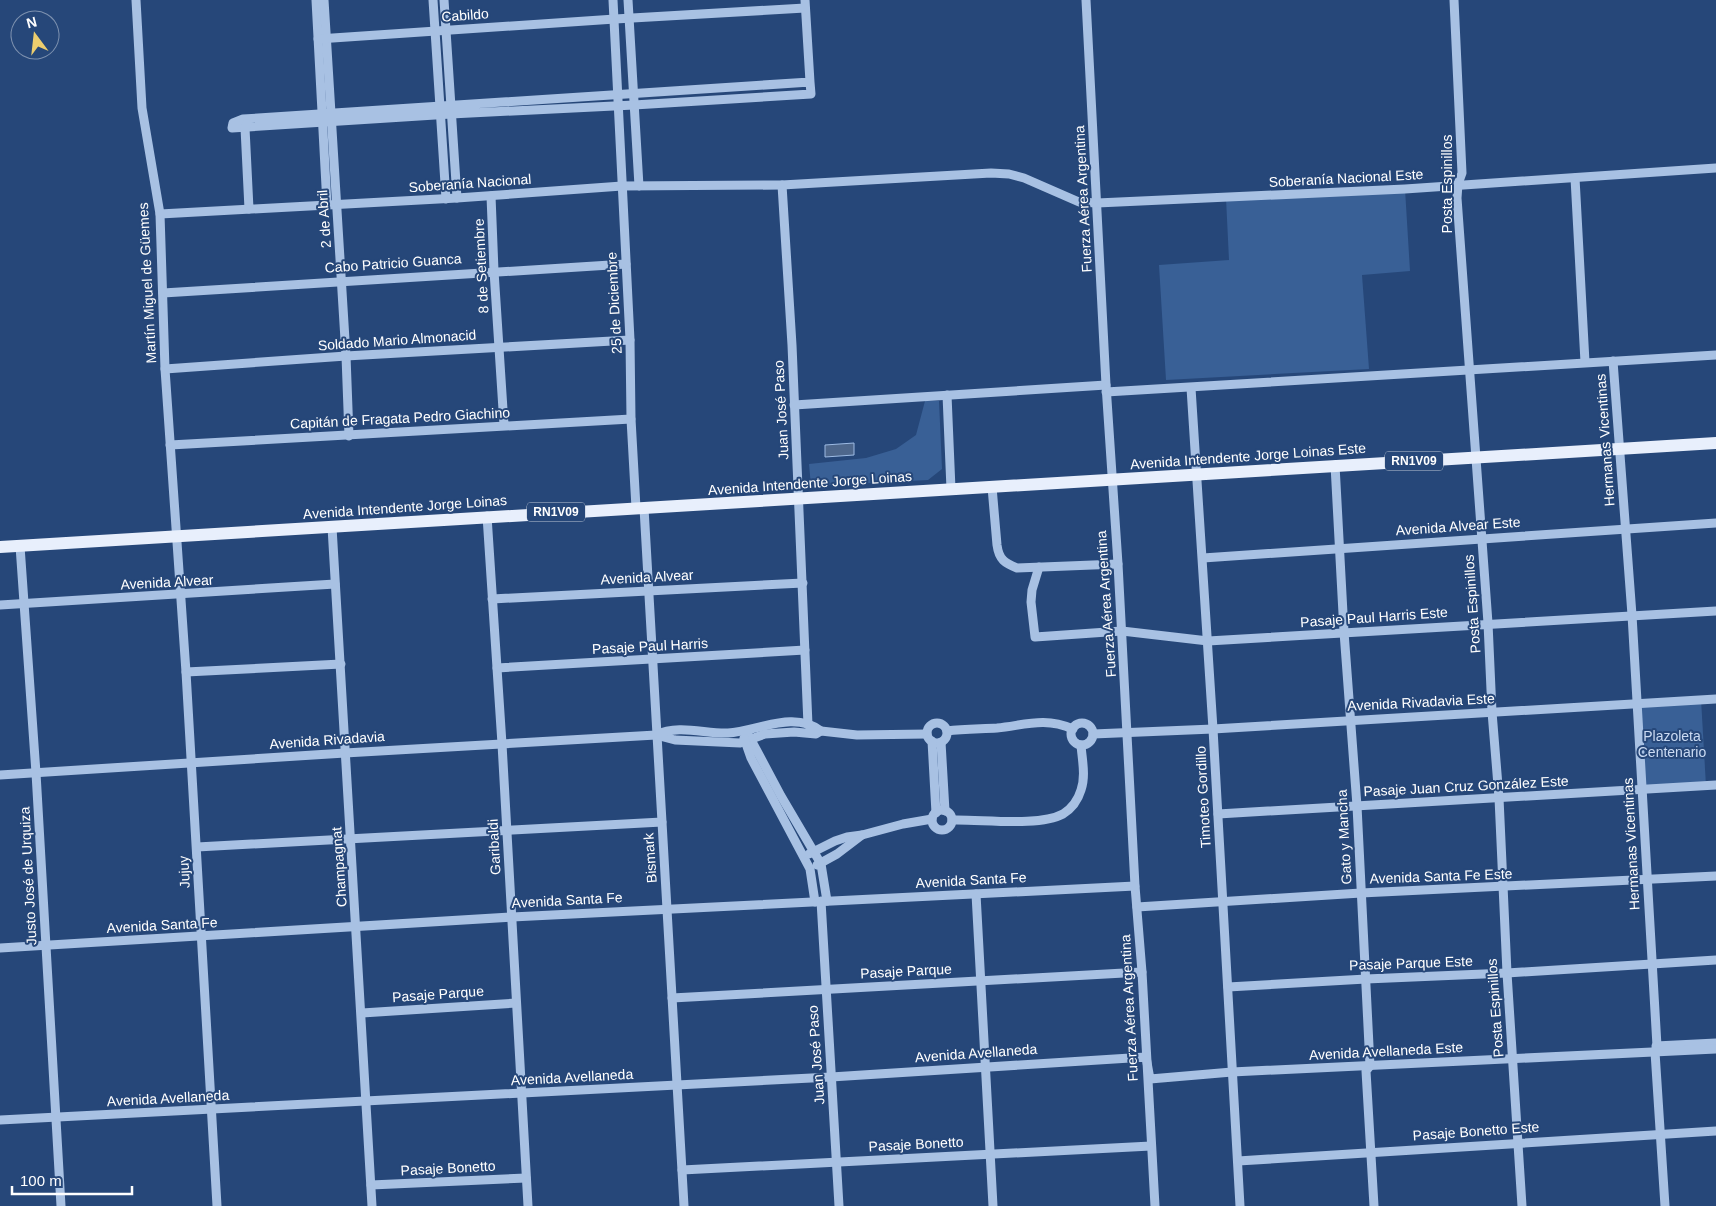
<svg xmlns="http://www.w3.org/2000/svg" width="1716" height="1206" font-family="Arial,sans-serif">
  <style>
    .green { fill: #396096 }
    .water { fill: #4e678c; stroke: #9dbbe4 }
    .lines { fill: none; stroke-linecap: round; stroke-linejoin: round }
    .minor { stroke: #a8c1e3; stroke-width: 9 }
    .major { stroke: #e8effc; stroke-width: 12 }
    .labels { text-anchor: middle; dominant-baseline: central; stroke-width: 4; stroke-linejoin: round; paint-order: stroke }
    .shield { fill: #264779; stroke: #bec8d7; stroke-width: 1 }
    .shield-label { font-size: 12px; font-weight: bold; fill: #fff }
    .street-label { font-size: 14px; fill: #fff; stroke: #264779 }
    .park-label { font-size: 14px; fill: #cbdbf3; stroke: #264779 }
  </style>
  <rect width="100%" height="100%" fill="#264779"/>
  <g class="green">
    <path d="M 1405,189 L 1410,271 L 1362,275 L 1369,369 L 1166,380 L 1159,265 L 1229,260 L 1226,198 Z"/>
    <path d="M 925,401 L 939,401 L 942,469 L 928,480 L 811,486 L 809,464 L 866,458 L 896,449 L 916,435 Z"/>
    <path d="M 1701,699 L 1706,786 L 1642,790 L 1637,703 Z"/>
  </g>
  <path class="water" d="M 854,443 L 854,455 L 825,457 L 825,445 Z"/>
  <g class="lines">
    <g class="minor">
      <path d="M 136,0 L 142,108 L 160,214 L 165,369 L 186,672 L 217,1206"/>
      <path d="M 316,0 L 327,205"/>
      <path d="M 324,0 L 346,356 L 349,436"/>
      <path d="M 433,0 L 446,199"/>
      <path d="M 444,0 L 457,198"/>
      <path d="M 613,0 L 630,340 L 631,419 L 636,508"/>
      <path d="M 628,0 L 639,186"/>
      <path d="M 805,0 L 810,82 L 811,94 L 634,105 L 451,114 L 232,128 L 233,123 L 243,119 L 810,82"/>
      <path d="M 1086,0 L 1106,385 L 1118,564 L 1135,886 L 1142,972 L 1155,1206"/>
      <path d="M 1454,0 L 1462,173 L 1458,184 L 1457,198 L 1488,623 L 1492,712 L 1499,798 L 1507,973 L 1522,1206"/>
      <path d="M 318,39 L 615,19 L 805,8"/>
      <path d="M 247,124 L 245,128 L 249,209"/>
      <path d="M 1575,178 L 1585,362"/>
      <path d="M 782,185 L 792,345 L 808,725"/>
      <path d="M 491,196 L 494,271 L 504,425"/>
      <path d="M 160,214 L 457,198 L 622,186 L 782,185 L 991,173 L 1009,174 L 1024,178 L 1079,202 L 1097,203 L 1405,189 L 1716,168"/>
      <path d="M 163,293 L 626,264"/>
      <path d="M 1613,361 L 1632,615 L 1657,1046 L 1655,1052 L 1665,1206"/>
      <path d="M 165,369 L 346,356 L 630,340"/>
      <path d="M 1191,388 L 1213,729 L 1240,1206"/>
      <path d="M 1106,392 L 1716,355"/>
      <path d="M 947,395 L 951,489"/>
      <path d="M 794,405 L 1106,385"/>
      <path d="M 170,445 L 631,419"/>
      <path d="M 1335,465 L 1344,632 L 1357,806 L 1370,1066 L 1366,1071 L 1374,1206"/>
      <path d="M 992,487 L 997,545 C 999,560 1005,563 1017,568 L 1118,564"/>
      <path d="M 644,508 L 684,1206"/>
      <path d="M 487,516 L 502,744 L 528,1206"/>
      <path d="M 332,527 C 346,753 360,979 372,1206"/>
      <path d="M 20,546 L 36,773 L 61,1206"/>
      <path d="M 1203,558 L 1716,523"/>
      <path d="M 1039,567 L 1032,590 L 1031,602 L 1035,637 L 1122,631 L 1208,641 L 1716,611"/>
      <path d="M 492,599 L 803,583"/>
      <path d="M 0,605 L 335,584"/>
      <path d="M 497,668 L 805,650"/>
      <path d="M 186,672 L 341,664"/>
      <circle cx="937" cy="733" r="10"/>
      <circle cx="1082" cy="734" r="11"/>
      <path d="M 947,731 C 963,729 980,729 997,728 C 1026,725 1044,717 1073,729"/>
      <path d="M 1093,734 L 1213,729 L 1716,699"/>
      <path d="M 656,735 L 675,740 L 740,743 L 765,734 L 794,732 L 816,734 L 821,731 L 857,735 L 927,734"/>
      <path d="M 749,736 L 781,796 L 821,864 L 827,901"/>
      <path d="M 744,738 L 751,758 L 810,869 L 815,902"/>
      <path d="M 932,741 L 936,813"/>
      <path d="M 941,742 L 945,811"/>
      <path d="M 0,775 L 345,753 L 656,735 C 679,724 705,734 728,733 C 758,731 794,710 821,731"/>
      <circle cx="942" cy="820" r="10"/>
      <path d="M 1218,814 L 1716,785"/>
      <path d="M 952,820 C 981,819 1039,827 1063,814 C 1071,809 1078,800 1081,790 C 1086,776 1082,759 1081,745"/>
      <path d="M 197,847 L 662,822"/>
      <path d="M 809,854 L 835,841 L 847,837 L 862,835 L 903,824 L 932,819"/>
      <path d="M 817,865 L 837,854 L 862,835"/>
      <path d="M 976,894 L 993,1206"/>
      <path d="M 821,901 L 839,1206"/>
      <path d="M 1137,907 L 1361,893 L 1716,876"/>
      <path d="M 0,948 L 512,917 L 1135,886"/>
      <path d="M 1228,987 L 1366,979 L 1507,973 L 1716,960"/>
      <path d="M 672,998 L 1142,972"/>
      <path d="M 362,1013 L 516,1003"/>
      <path d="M 1656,1046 L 1716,1043"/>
      <path d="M 0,1120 L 831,1077 L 1146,1057 L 1150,1079 L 1232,1072 L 1716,1049"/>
      <path d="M 1238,1161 L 1716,1131"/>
      <path d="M 682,1170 L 1151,1146"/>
      <path d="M 371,1185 L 526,1178"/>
    </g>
    <path class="major" d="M 0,547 L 1716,443"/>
  </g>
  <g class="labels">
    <g class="shield">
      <rect x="1385" y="451.5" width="58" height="19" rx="4"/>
      <rect x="527" y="502.5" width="58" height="19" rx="4"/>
    </g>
    <g class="shield-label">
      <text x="1414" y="461">RN1V09</text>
      <text x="556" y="512">RN1V09</text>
    </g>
    <g class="street-label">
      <text transform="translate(465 15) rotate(-4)">Cabildo</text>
      <text transform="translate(1346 178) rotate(-3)">Soberanía Nacional Este</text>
      <text transform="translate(470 183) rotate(-4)">Soberanía Nacional</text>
      <text transform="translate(1447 184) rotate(-90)">Posta Espinillos</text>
      <text transform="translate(1083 199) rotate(-93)">Fuerza Aérea Argentina</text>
      <text transform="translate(324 219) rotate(-94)">2 de Abril</text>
      <text transform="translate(393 263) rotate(-4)">Cabo Patricio Guanca</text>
      <text transform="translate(481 266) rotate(-93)">8 de Setiembre</text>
      <text transform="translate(147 283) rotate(-93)">Martín Miguel de Güemes</text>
      <text transform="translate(614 303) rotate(-93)">25 de Diciembre</text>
      <text transform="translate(397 340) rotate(-4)">Soldado Mario Almonacid</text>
      <text transform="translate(781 410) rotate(-93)">Juan José Paso</text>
      <text transform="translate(400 418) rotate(-3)">Capitán de Fragata Pedro Giachino</text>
      <text transform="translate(1605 440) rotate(-94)">Hermanas Vicentinas</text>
      <text transform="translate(1248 456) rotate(-4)">Avenida Intendente Jorge Loinas Este</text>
      <text transform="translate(810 483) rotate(-4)">Avenida Intendente Jorge Loinas</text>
      <text transform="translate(405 507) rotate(-4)">Avenida Intendente Jorge Loinas</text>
      <text transform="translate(1458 526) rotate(-4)">Avenida Alvear Este</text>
      <text transform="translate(647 577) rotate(-3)">Avenida Alvear</text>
      <text transform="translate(167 582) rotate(-3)">Avenida Alvear</text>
      <text transform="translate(1106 604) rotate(-94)">Fuerza Aérea Argentina</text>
      <text transform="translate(1472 604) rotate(-94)">Posta Espinillos</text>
      <text transform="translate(1374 617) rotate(-4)">Pasaje Paul Harris Este</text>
      <text transform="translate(650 646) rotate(-3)">Pasaje Paul Harris</text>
      <text transform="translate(1421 702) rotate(-3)">Avenida Rivadavia Este</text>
      <text transform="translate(327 740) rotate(-4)">Avenida Rivadavia</text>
      <text transform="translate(1466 786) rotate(-3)">Pasaje Juan Cruz González Este</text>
      <text transform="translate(1203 797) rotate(-93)">Timoteo Gordillo</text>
      <text transform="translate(1344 837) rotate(-93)">Gato y Mancha</text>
      <text transform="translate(1631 844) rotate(-93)">Hermanas Vicentinas</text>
      <text transform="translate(494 847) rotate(-93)">Garibaldi</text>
      <text transform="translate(650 858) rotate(-94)">Bismark</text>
      <text transform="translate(339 867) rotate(-94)">Champagnat</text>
      <text transform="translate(184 872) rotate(-93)">Jujuy</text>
      <text transform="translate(28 876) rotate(-93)">Justo José de Urquiza</text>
      <text transform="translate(1441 876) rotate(-2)">Avenida Santa Fe Este</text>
      <text transform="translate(971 880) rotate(-3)">Avenida Santa Fe</text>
      <text transform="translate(567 900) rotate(-3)">Avenida Santa Fe</text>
      <text transform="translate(162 925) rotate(-3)">Avenida Santa Fe</text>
      <text transform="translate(1411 963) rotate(-2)">Pasaje Parque Este</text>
      <text transform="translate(906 971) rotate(-3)">Pasaje Parque</text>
      <text transform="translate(438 994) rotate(-4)">Pasaje Parque</text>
      <text transform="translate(1129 1008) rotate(-93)">Fuerza Aérea Argentina</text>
      <text transform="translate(1495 1008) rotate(-94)">Posta Espinillos</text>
      <text transform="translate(1386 1051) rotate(-3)">Avenida Avellaneda Este</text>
      <text transform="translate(976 1053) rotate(-4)">Avenida Avellaneda</text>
      <text transform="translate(816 1055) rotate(-94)">Juan José Paso</text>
      <text transform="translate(572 1077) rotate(-3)">Avenida Avellaneda</text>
      <text transform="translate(168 1098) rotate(-3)">Avenida Avellaneda</text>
      <text transform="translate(1476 1131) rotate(-4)">Pasaje Bonetto Este</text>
      <text transform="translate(916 1144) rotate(-3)">Pasaje Bonetto</text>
      <text transform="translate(448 1168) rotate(-3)">Pasaje Bonetto</text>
    </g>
    <g class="park-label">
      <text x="1672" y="736">Plazoleta<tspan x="1672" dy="16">Centenario</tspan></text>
    </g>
  </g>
  <g transform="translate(35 35) rotate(345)"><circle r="24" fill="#264779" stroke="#7d91af"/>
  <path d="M0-4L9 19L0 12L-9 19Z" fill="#eccd6e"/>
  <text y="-8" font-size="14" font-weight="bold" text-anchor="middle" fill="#ffffff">N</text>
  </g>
  <path d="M12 1186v8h120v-8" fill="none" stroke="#ffffff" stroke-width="2.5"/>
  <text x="20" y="1186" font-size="15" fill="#ffffff" stroke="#264779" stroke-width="4" paint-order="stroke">100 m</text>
</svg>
